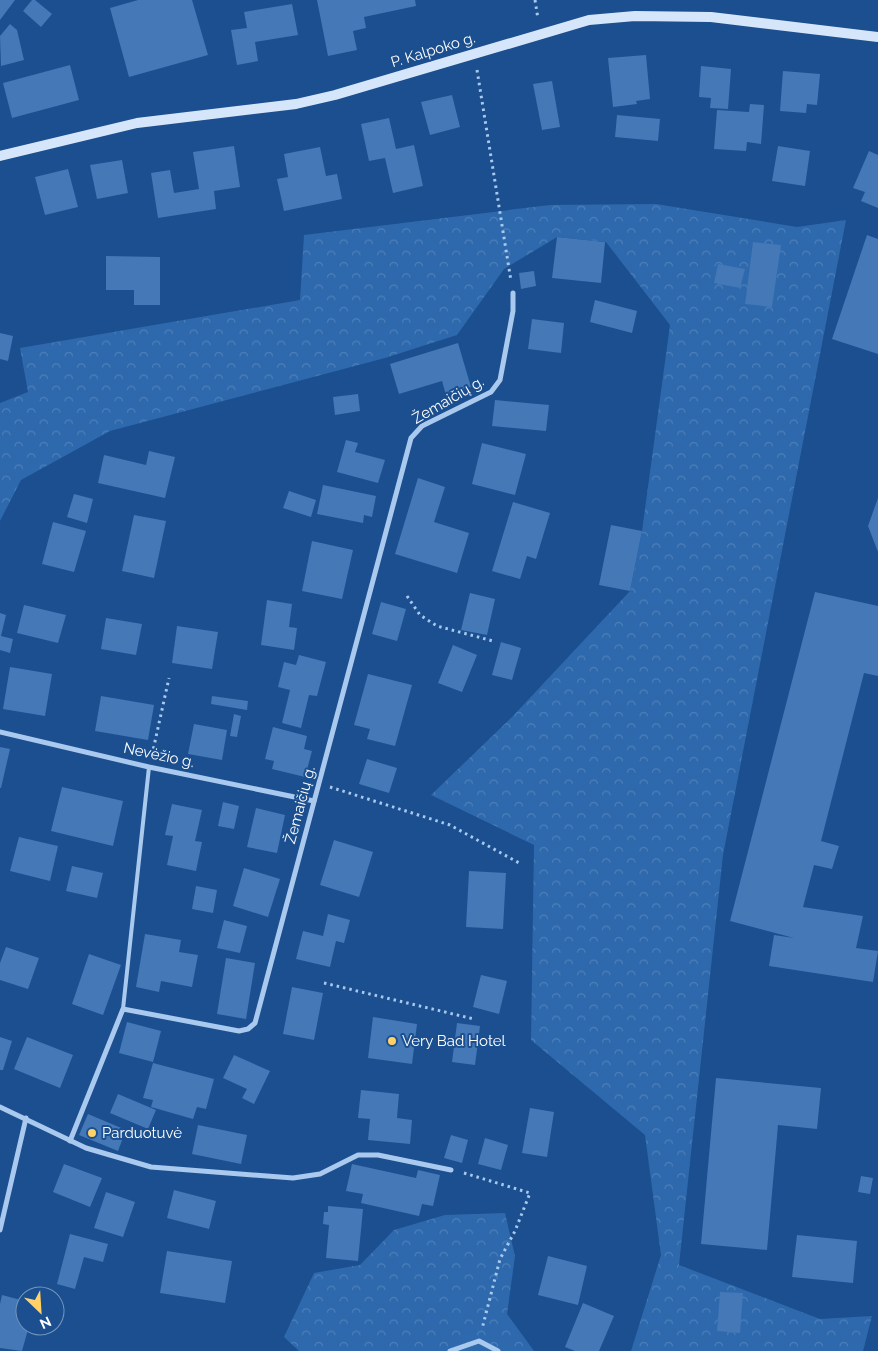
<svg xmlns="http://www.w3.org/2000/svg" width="878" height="1351" font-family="Raleway,sans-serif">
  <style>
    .forest { fill: url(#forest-crowns) }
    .building { fill: #4478b7 }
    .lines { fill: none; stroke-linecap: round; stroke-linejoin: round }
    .path { stroke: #a9c9ee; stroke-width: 3; stroke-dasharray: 2.5 4; stroke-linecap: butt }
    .lane { stroke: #a9c9ee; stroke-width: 4 }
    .street { stroke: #a9c9ee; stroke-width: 5 }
    .secondary { stroke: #d6e6fa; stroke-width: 10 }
    .poi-dot { fill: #ffd166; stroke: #1b4f8f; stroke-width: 2 }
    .labels { text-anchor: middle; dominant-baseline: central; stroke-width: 4; stroke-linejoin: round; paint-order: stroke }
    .street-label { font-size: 15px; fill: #fff; stroke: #1b4f8f }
    .poi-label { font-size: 15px; fill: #fff; stroke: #1b4f8f; text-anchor: start }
  </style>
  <defs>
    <pattern id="forest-crowns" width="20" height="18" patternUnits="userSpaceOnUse" patternTransform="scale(1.25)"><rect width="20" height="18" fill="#2e69ad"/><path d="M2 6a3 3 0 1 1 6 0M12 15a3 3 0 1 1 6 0" fill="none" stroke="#4d80b9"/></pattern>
  </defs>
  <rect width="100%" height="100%" fill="#1b4f8f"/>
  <g class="forest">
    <path d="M 656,204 L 797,227 L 846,220 L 723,855 L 679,1265 L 820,1319 L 872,1316 L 863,1351 L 631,1351 L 661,1255 L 645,1135 L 531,1040 L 534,845 L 431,795 L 512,717 L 630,591 L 642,531 L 670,325 L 606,242 L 557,237 L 504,269 L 457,335 L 385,358 L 110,431 L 21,480 L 0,521 L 0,403 L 28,392 L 20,348 L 300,300 L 304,235 L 550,205 Z"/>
    <path d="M 505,1213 L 515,1256 L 507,1314 L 534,1351 L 299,1351 L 284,1337 L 314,1273 L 360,1265 L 394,1230 L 445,1215 Z"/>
  </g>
  <g class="building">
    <path d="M 0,0 L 15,0 L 0,20 Z"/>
    <path d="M 32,0 L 35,0 L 52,14 L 41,27 L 23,11 Z"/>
    <path d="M 138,0 L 192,0 L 208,55 L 129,77 L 110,8 Z"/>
    <path d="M 317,0 L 415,0 L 416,6 L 364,17 L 366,28 L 353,31 L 357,50 L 328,56 Z"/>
    <path d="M 292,4 L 298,35 L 255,42 L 258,61 L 237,65 L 231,30 L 247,28 L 244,12 Z"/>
    <path d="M 10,24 L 17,30 L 24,60 L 1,66 L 0,36 Z"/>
    <path d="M 646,55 L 650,99 L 636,101 L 637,104 L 613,107 L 608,58 Z"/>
    <path d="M 70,65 L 79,100 L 12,118 L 3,83 Z"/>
    <path d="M 701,66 L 731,69 L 728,109 L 710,108 L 711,98 L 699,97 Z"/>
    <path d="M 783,71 L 820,74 L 817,105 L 807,104 L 806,113 L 780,111 Z"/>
    <path d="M 552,81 L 560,127 L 542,130 L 533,84 Z"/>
    <path d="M 452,95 L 460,127 L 430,135 L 421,102 Z"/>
    <path d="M 750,104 L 764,105 L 761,144 L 747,142 L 746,151 L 714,149 L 717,110 L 749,112 Z"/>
    <path d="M 617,115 L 660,119 L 658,141 L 615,137 Z"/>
    <path d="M 389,118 L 396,149 L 414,145 L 423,186 L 393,193 L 385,158 L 369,161 L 361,124 Z"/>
    <path d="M 234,146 L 240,187 L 214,191 L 216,209 L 158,218 L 151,173 L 170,170 L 174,193 L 199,189 L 193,152 Z"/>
    <path d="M 778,146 L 810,151 L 805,186 L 772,181 Z"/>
    <path d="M 320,147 L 326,176 L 337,174 L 342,199 L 284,211 L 277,179 L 288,177 L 284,154 Z"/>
    <path d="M 869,151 L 878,155 L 878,208 L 861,201 L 865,192 L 853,188 Z"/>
    <path d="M 122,160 L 128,193 L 97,199 L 90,165 Z"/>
    <path d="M 68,169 L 78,207 L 45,215 L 35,177 Z"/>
    <path d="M 867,235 L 878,239 L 878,354 L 832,339 Z"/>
    <path d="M 557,237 L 605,242 L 601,283 L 552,278 Z"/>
    <path d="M 753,242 L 781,245 L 772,307 L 745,304 Z"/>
    <path d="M 106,256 L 160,257 L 160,305 L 134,305 L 134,290 L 106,290 Z"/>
    <path d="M 718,264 L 745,269 L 740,288 L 714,283 Z"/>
    <path d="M 534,271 L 536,286 L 521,289 L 519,273 Z"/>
    <path d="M 595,300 L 637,311 L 632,333 L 590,322 Z"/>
    <path d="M 532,319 L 564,323 L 561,353 L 528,349 Z"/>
    <path d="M 0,333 L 13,336 L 8,361 L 0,359 Z"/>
    <path d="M 458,343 L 471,387 L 446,395 L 442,381 L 399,394 L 390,364 Z"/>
    <path d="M 358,394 L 360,411 L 335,415 L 333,397 Z"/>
    <path d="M 495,400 L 549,405 L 546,431 L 492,426 Z"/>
    <path d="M 346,440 L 358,443 L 355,452 L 385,460 L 378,483 L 337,472 Z"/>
    <path d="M 482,443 L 526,454 L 515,495 L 472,484 Z"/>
    <path d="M 149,451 L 175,457 L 165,498 L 98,483 L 104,455 L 146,465 Z"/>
    <path d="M 418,478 L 445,487 L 434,522 L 469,533 L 457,573 L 395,554 Z"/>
    <path d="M 323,485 L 376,496 L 372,517 L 364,515 L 363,523 L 317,514 Z"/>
    <path d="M 289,491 L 316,500 L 311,517 L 283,508 Z"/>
    <path d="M 74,494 L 93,499 L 87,523 L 67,517 Z"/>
    <path d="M 878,498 L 878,552 L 868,526 Z"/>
    <path d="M 513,502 L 550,513 L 536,559 L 527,556 L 520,579 L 492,571 Z"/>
    <path d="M 134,515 L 166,521 L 154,578 L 122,571 Z"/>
    <path d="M 53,522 L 86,531 L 74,572 L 42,564 Z"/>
    <path d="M 611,525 L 642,531 L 630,591 L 599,585 Z"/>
    <path d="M 312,541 L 353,550 L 342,599 L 302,591 Z"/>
    <path d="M 815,592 L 878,606 L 878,676 L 864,673 L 821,841 L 839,846 L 832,869 L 814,865 L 803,907 L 863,916 L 856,948 L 878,951 L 873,982 L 769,966 L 774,935 L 794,938 L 730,921 Z"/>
    <path d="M 470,593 L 495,599 L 487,635 L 461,630 Z"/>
    <path d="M 267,600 L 292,604 L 289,627 L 297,628 L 294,650 L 261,645 Z"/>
    <path d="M 381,602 L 406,609 L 397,641 L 372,634 Z"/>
    <path d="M 24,605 L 66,615 L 58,643 L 17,633 Z"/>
    <path d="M 0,613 L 6,615 L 1,636 L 13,639 L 10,653 L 0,650 Z"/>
    <path d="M 106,618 L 142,624 L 136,655 L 101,649 Z"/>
    <path d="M 177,626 L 218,632 L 212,669 L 172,663 Z"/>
    <path d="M 501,642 L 521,648 L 512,680 L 492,675 Z"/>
    <path d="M 453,645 L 477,655 L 462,692 L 438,683 Z"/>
    <path d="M 299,655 L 326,662 L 317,696 L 309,695 L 301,728 L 282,723 L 290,690 L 278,687 L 284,662 L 296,665 Z"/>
    <path d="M 10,667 L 52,674 L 45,716 L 3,709 Z"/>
    <path d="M 368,674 L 412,685 L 395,746 L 367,739 L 370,729 L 354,725 Z"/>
    <path d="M 101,696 L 154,705 L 148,740 L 95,731 Z"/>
    <path d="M 212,696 L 248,701 L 247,710 L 211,704 Z"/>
    <path d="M 234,714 L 241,716 L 237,737 L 230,736 Z"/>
    <path d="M 194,724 L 227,730 L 222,760 L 188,754 Z"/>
    <path d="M 273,727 L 307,736 L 304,749 L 312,751 L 305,777 L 272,769 L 274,761 L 265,759 Z"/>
    <path d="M 0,747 L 10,749 L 1,788 L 0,788 Z"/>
    <path d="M 367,759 L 397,768 L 389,793 L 359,784 Z"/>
    <path d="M 62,787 L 123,801 L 113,846 L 51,831 Z"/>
    <path d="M 223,802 L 239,806 L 234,829 L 218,826 Z"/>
    <path d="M 172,804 L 202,810 L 195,841 L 202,842 L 196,871 L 167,865 L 173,836 L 165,835 Z"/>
    <path d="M 256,808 L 285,815 L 277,853 L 247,847 Z"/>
    <path d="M 19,837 L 58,846 L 50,881 L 10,871 Z"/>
    <path d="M 334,840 L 373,852 L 359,897 L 320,885 Z"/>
    <path d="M 72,866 L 103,873 L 97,898 L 66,891 Z"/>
    <path d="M 244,868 L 280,879 L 268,917 L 233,906 Z"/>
    <path d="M 469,871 L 506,873 L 503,929 L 466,927 Z"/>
    <path d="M 196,886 L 217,890 L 213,913 L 192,909 Z"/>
    <path d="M 328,914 L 350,920 L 344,943 L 336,941 L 330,967 L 296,959 L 303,931 L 323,936 Z"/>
    <path d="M 224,920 L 247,926 L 240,953 L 217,948 Z"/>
    <path d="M 145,934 L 181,940 L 179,952 L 198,955 L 192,987 L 161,981 L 159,992 L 136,987 Z"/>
    <path d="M 6,947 L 39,958 L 28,989 L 0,980 L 0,963 Z"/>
    <path d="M 89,954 L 121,965 L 103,1015 L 72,1004 Z"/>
    <path d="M 226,958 L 255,963 L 246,1019 L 217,1014 Z"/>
    <path d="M 481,975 L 507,981 L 499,1014 L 473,1007 Z"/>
    <path d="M 292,987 L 323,993 L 314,1040 L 283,1034 Z"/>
    <path d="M 373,1017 L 417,1024 L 412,1064 L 368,1058 Z"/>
    <path d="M 127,1022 L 161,1031 L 153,1062 L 119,1053 Z"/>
    <path d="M 457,1023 L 480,1026 L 475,1065 L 452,1062 Z"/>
    <path d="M 0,1037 L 12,1041 L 3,1070 L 0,1070 Z"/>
    <path d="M 27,1037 L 73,1055 L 60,1088 L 14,1069 Z"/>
    <path d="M 234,1055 L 270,1071 L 254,1104 L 242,1098 L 247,1089 L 223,1078 Z"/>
    <path d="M 153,1063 L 214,1079 L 206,1109 L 197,1107 L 193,1119 L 151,1107 L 153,1100 L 143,1098 Z"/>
    <path d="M 716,1078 L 821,1088 L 817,1129 L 778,1125 L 767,1250 L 701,1244 Z"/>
    <path d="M 361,1090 L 399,1094 L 397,1118 L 412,1120 L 410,1144 L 368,1140 L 370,1119 L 358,1118 Z"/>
    <path d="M 118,1094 L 156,1110 L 148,1129 L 110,1113 Z"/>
    <path d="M 530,1108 L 554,1112 L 547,1157 L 522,1153 Z"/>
    <path d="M 88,1114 L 126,1130 L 118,1151 L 79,1135 Z"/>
    <path d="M 198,1125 L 247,1135 L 241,1164 L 192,1154 Z"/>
    <path d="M 451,1135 L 468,1140 L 462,1163 L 444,1158 Z"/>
    <path d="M 485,1138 L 508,1145 L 501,1170 L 478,1164 Z"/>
    <path d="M 64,1164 L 102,1178 L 90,1207 L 53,1192 Z"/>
    <path d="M 352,1164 L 416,1178 L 418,1170 L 440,1175 L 433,1206 L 422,1204 L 419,1216 L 361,1203 L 363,1194 L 346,1191 Z"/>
    <path d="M 861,1176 L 873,1178 L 870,1194 L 858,1192 Z"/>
    <path d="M 174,1190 L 216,1201 L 209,1229 L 167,1218 Z"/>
    <path d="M 106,1192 L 135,1202 L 123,1237 L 94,1228 Z"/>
    <path d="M 328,1206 L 363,1209 L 358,1261 L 326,1258 L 329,1225 L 323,1224 L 324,1212 L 328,1212 Z"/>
    <path d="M 70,1234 L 108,1244 L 103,1262 L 84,1257 L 75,1289 L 57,1284 Z"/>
    <path d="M 797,1235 L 857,1241 L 853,1283 L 792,1277 Z"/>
    <path d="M 167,1251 L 232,1261 L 225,1303 L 160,1293 Z"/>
    <path d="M 548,1256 L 587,1266 L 578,1305 L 538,1295 Z"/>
    <path d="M 720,1292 L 743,1293 L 740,1333 L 717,1331 Z"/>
    <path d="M 2,1295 L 25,1301 L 25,1326 L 29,1326 L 22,1351 L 0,1348 L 0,1304 Z"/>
    <path d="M 583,1303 L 614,1316 L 599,1351 L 575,1351 L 565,1347 Z"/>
  </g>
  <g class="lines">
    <g class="path">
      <path d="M 535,0 L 538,19"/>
      <path d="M 477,70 L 511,281"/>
      <path d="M 407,596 L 420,615 L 437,626 L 493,641"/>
      <path d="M 152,755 L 169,678"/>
      <path d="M 330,787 L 450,825 L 521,864"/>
      <path d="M 324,983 L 474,1019"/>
      <path d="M 464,1173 L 530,1193 L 515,1231 L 500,1259 L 482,1329"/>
    </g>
    <path class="lane" d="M 123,1009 L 149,767"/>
    <g class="street">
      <path d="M 0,732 L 149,767 L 314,801"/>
      <path d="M 0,1107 L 86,1148 L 151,1167 L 293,1178 L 320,1174 L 358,1155 L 378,1155 L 451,1170"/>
      <path d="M 70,1141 L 123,1009 L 239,1031 L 248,1029 L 255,1023 L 411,438 L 422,426 L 491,392 L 500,380 L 513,311 L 513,293"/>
      <path d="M 0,1230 L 26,1118"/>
      <path d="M 450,1351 L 479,1341 L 498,1351"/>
    </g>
    <path class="secondary" d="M 0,156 L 137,123 L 296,104 L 335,95 L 589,20 L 635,16 L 711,17 L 878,37"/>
  </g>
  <g class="poi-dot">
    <circle cx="392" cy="1041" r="5"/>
    <circle cx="92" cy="1133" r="5"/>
  </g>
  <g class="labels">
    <g class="street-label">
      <text transform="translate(433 50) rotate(-17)">P. Kalpoko g.</text>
      <text transform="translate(448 400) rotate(-30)">Žemaičių g.</text>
      <text transform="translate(159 755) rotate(12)">Nevėžio g.</text>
      <text transform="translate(300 805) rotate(-75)">Žemaičių g.</text>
    </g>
    <g class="poi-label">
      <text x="402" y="1041">Very Bad Hotel</text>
      <text x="102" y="1133">Parduotuvė</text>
    </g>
  </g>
  <g transform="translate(40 1311) rotate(155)"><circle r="24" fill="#1b4f8f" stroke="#7695bc"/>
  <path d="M0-4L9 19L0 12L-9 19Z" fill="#ffd166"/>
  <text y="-8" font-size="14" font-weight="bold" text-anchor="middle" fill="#ffffff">N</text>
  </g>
</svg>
